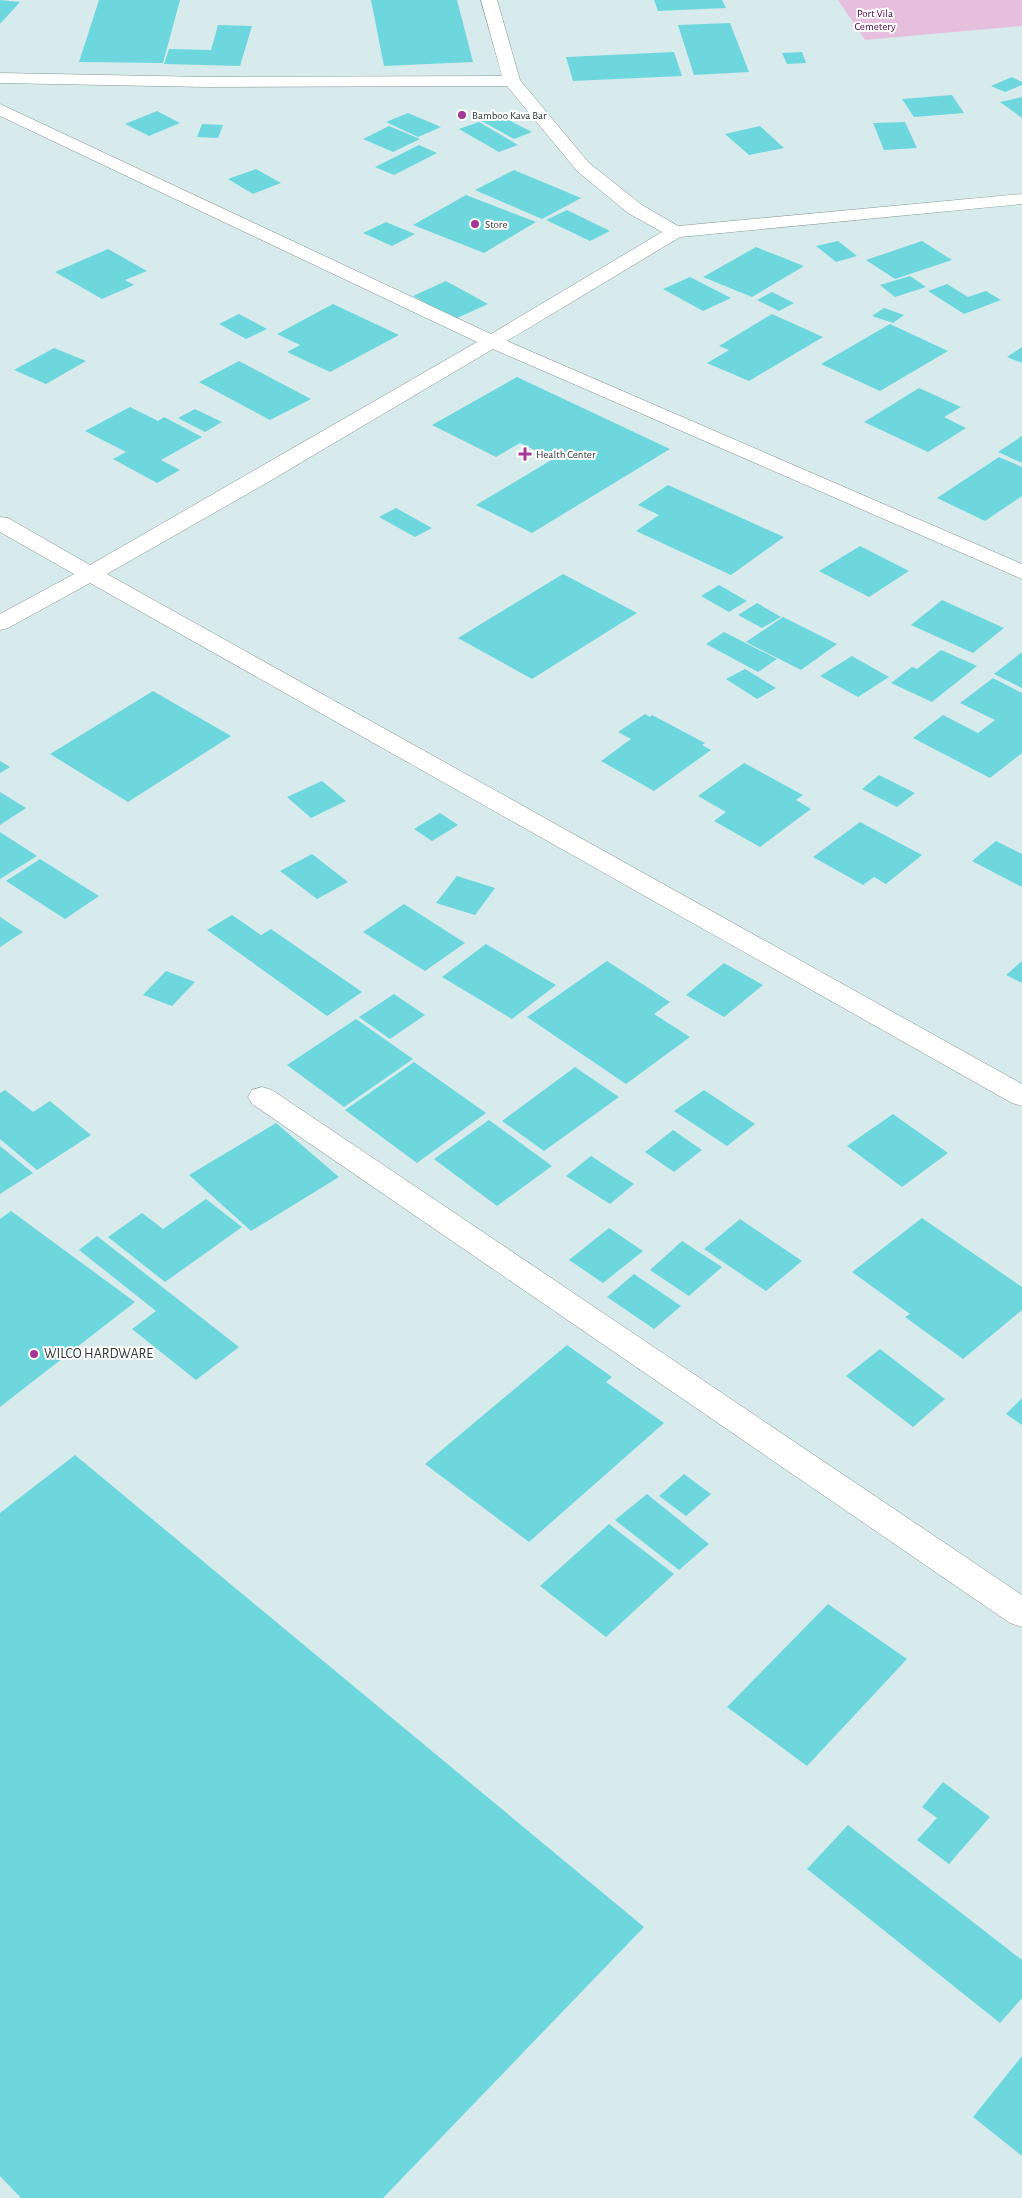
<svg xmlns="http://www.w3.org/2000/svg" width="1022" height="2198" font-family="'Alegreya Sans',sans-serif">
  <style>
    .green { fill: #e6bfde }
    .building { fill: #6ed7de }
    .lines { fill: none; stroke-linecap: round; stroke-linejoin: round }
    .street-casing { stroke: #819395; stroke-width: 1 }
    .street { fill: #fff; fill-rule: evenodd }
    .poi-dot { fill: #a33696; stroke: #fff; stroke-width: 2 }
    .labels { text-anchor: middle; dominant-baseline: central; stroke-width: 4; stroke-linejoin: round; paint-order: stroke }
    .far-park-label { font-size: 11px; fill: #4e0447; stroke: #fff }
    .far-poi-label { font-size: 11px; fill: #2e3636; stroke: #fff; text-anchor: start }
    .poi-label { font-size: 14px; fill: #2e3636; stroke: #fff; text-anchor: start }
  </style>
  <rect width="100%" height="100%" fill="#d7ebec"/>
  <path class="green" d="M 838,0 L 1022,0 L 1022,26 L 865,40 Z"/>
  <g class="building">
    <path d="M 0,0 L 20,2 L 0,24 Z"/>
    <path d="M 99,0 L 180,0 L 163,63 L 79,62 Z"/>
    <path d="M 371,0 L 457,0 L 473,62 L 384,66 Z"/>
    <path d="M 654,0 L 722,0 L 726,8 L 658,11 Z"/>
    <path d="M 730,23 L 749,72 L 694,75 L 678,25 Z"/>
    <path d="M 218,25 L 252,26 L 240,66 L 164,64 L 169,49 L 211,50 Z"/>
    <path d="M 674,52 L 682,76 L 573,81 L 566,57 Z"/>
    <path d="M 802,52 L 806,63 L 787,64 L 782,53 Z"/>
    <path d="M 1012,77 L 1022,82 L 1022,85 L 1005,92 L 991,86 Z"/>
    <path d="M 952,95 L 964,113 L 914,117 L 902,99 Z"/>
    <path d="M 1022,97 L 1022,118 L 1000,102 Z"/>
    <path d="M 157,111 L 180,123 L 149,136 L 125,124 Z"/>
    <path d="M 408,113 L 441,127 L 418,137 L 386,122 Z"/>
    <path d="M 495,113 L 532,132 L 514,139 L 478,119 Z"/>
    <path d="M 479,122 L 518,145 L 499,152 L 459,129 Z"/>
    <path d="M 905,122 L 917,148 L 884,150 L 873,123 Z"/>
    <path d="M 202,124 L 223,125 L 218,138 L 197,137 Z"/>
    <path d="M 389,126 L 420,139 L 393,152 L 363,139 Z"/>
    <path d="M 760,126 L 784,148 L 749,155 L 725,134 Z"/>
    <path d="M 419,145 L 437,153 L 394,175 L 375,167 Z"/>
    <path d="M 256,169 L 281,183 L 253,194 L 228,179 Z"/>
    <path d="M 514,170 L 581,198 L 542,219 L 475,190 Z"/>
    <path d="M 466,195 L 536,222 L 484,253 L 413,225 Z"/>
    <path d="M 567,210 L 610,231 L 590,241 L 546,220 Z"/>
    <path d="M 386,222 L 415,234 L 392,246 L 363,233 Z"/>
    <path d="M 838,241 L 857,256 L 836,262 L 816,246 Z"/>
    <path d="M 922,241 L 952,260 L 895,279 L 866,260 Z"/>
    <path d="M 756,247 L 804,266 L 752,297 L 703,277 Z"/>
    <path d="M 108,249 L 147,271 L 125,280 L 134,285 L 102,299 L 55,272 Z"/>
    <path d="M 910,276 L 926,287 L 895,297 L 880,285 Z"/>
    <path d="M 690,277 L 731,298 L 703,311 L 663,289 Z"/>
    <path d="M 446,281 L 488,304 L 455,319 L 413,296 Z"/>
    <path d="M 947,284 L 968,297 L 986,291 L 1001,300 L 964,314 L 928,291 Z"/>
    <path d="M 772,292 L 794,303 L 779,311 L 757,300 Z"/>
    <path d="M 333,304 L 399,335 L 330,372 L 287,352 L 300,345 L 277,334 Z"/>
    <path d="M 884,308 L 904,315 L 893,323 L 872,316 Z"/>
    <path d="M 239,314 L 267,329 L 246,339 L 219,324 Z"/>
    <path d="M 772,314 L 823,337 L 749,381 L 707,363 L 729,350 L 719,346 Z"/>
    <path d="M 890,324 L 948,351 L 880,391 L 821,364 Z"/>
    <path d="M 1022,347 L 1022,363 L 1007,357 Z"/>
    <path d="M 54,348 L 86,361 L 46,384 L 14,370 Z"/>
    <path d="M 239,361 L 311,399 L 270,420 L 199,382 Z"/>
    <path d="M 517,377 L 670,449 L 532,533 L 476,505 L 553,459 L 520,443 L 496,457 L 432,425 Z"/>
    <path d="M 919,388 L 961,407 L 944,417 L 966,428 L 928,452 L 864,422 Z"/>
    <path d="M 130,407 L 158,421 L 164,417 L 202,437 L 161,460 L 180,470 L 157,483 L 113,459 L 126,452 L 85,431 Z"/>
    <path d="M 195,409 L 222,422 L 205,432 L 178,418 Z"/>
    <path d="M 1022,436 L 1022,463 L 998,452 Z"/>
    <path d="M 999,457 L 1022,467 L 1022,496 L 985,521 L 937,498 Z"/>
    <path d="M 668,485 L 784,537 L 731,575 L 636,531 L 659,515 L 638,505 Z"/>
    <path d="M 396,508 L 432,528 L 415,537 L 379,517 Z"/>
    <path d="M 860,546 L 909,571 L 869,597 L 819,571 Z"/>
    <path d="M 563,574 L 637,613 L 532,679 L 458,638 Z"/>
    <path d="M 719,585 L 747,601 L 729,612 L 701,596 Z"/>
    <path d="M 942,600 L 1004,628 L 973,653 L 911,625 Z"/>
    <path d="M 757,603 L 781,617 L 762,628 L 738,615 Z"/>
    <path d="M 783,617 L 837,644 L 801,670 L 746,642 Z"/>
    <path d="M 724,632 L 777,659 L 758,672 L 706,644 Z"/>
    <path d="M 941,650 L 977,666 L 932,702 L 891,683 L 912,667 L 917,669 Z"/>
    <path d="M 1022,652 L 1022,688 L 994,674 Z"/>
    <path d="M 852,656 L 889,677 L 858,697 L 820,676 Z"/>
    <path d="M 745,669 L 776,688 L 757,699 L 726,679 Z"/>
    <path d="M 993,678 L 1022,693 L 1022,753 L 990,778 L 913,738 L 943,715 L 978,733 L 995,720 L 960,703 Z"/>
    <path d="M 153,691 L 231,736 L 128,802 L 50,754 Z"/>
    <path d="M 645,714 L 650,717 L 652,715 L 705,743 L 702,745 L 711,750 L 654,791 L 601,761 L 631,739 L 618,732 Z"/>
    <path d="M 0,761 L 10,767 L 0,773 Z"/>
    <path d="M 744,763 L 803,795 L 796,800 L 811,809 L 760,847 L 714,821 L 726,812 L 698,796 Z"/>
    <path d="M 879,775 L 915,793 L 897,807 L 862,789 Z"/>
    <path d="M 322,781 L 346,801 L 311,818 L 287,797 Z"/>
    <path d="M 0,792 L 26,808 L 0,825 Z"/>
    <path d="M 440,813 L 458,825 L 432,841 L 414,829 Z"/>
    <path d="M 860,822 L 922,855 L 886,884 L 874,877 L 863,885 L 813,857 Z"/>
    <path d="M 0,832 L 37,856 L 0,879 Z"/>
    <path d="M 996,841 L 1022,854 L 1022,887 L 972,861 Z"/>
    <path d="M 312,854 L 348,882 L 317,899 L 280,871 Z"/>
    <path d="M 40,859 L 99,896 L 65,919 L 6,881 Z"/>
    <path d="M 457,876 L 495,888 L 475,915 L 436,903 Z"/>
    <path d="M 404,904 L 465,943 L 425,971 L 363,932 Z"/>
    <path d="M 232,915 L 261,935 L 271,929 L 362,992 L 327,1016 L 207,930 Z"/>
    <path d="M 0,917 L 23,932 L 0,947 Z"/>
    <path d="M 486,944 L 556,985 L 512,1019 L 442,977 Z"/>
    <path d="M 607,961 L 670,1002 L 654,1014 L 690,1037 L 626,1084 L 527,1017 Z"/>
    <path d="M 1022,961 L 1022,983 L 1006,975 Z"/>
    <path d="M 724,963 L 763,985 L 724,1017 L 686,995 Z"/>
    <path d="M 166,971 L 195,982 L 172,1006 L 143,995 Z"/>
    <path d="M 394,994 L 425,1015 L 390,1039 L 359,1017 Z"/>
    <path d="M 356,1019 L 413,1059 L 344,1107 L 287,1065 Z"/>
    <path d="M 414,1062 L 486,1113 L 417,1163 L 345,1110 Z"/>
    <path d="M 575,1067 L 619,1097 L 544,1151 L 502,1121 Z"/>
    <path d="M 5,1090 L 33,1112 L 50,1101 L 91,1135 L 37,1170 L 0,1139 L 0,1093 Z"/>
    <path d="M 704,1090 L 755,1124 L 727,1146 L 674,1111 Z"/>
    <path d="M 893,1114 L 948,1153 L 902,1187 L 847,1146 Z"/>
    <path d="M 489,1120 L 552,1166 L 497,1206 L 434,1159 Z"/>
    <path d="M 276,1123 L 339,1177 L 251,1231 L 189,1175 Z"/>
    <path d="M 673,1130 L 702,1150 L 674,1172 L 645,1152 Z"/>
    <path d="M 0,1146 L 33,1173 L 0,1194 Z"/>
    <path d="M 591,1156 L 634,1184 L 610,1204 L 566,1176 Z"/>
    <path d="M 206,1199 L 242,1227 L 165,1282 L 108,1237 L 142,1213 L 163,1229 Z"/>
    <path d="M 11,1211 L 135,1302 L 0,1407 L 0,1219 Z"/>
    <path d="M 922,1218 L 1022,1287 L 1022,1310 L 963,1359 L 905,1317 L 910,1314 L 852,1272 Z"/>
    <path d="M 740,1219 L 802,1261 L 766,1291 L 704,1249 Z"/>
    <path d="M 609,1228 L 643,1251 L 603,1283 L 569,1260 Z"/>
    <path d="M 97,1236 L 239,1347 L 196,1380 L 132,1329 L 156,1311 L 79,1250 Z"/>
    <path d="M 682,1241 L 722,1267 L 689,1296 L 650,1270 Z"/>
    <path d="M 634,1274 L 681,1306 L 654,1329 L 607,1297 Z"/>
    <path d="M 567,1345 L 612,1377 L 606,1382 L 664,1423 L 529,1542 L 425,1464 Z"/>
    <path d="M 880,1349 L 945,1399 L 913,1427 L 846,1376 Z"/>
    <path d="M 1022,1398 L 1022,1425 L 1006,1414 Z"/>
    <path d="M 75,1455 L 644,1927 L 383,2198 L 21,2198 L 0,2176 L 0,1513 Z"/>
    <path d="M 684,1474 L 711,1494 L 686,1516 L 659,1496 Z"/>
    <path d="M 647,1494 L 709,1544 L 679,1570 L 615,1520 Z"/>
    <path d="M 609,1524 L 674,1574 L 606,1637 L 540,1586 Z"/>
    <path d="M 828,1604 L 907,1659 L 807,1766 L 727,1707 Z"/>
    <path d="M 943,1782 L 990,1817 L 949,1864 L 917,1840 L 937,1818 L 922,1807 Z"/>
    <path d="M 848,1825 L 1022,1960 L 1022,1998 L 1000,2023 L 807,1869 Z"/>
    <path d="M 1022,2056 L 1022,2156 L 973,2117 Z"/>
  </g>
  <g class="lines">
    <defs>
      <g id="street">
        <path d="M 481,0 L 497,0 L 520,80 L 589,163 L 642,205 L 678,226 L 1022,194 L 1022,204 L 680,237 L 507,341 L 1022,564 L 1022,579 L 493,349 L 263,485 L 107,574 L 1022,1084 L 1022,1106 L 1012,1103 L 90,583 L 8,628 L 0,630 L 0,614 L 74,574 L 0,532 L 0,517 L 8,518 L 90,565 L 477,342 L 0,116 L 0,104 L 491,334 L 662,232 L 628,213 L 577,171 L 507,86 L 208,87 L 0,83 L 0,73 L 208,77 L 502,76 Z"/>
        <path d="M 262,1087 L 272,1090 L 1022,1595 L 1022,1627 L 1010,1623 L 252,1104 L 248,1097 L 252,1090 Z"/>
      </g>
    </defs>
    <use href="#street" class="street-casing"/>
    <use href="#street" class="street"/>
  </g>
  <g class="poi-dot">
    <circle cx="462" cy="115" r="5"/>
    <circle cx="475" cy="224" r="5"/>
    <path d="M522.5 446.5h5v5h5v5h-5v5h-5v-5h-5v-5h5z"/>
    <circle cx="34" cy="1354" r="5"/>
  </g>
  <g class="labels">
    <g class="far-park-label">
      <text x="875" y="13">Port Vila<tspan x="875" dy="13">Cemetery</tspan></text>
    </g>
    <g class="far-poi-label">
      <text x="472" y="115">Bamboo Kava Bar</text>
      <text x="485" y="224">Store</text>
      <text x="536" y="454">Health Center</text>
    </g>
    <g class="poi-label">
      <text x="44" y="1354">WILCO HARDWARE</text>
    </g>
  </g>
</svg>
